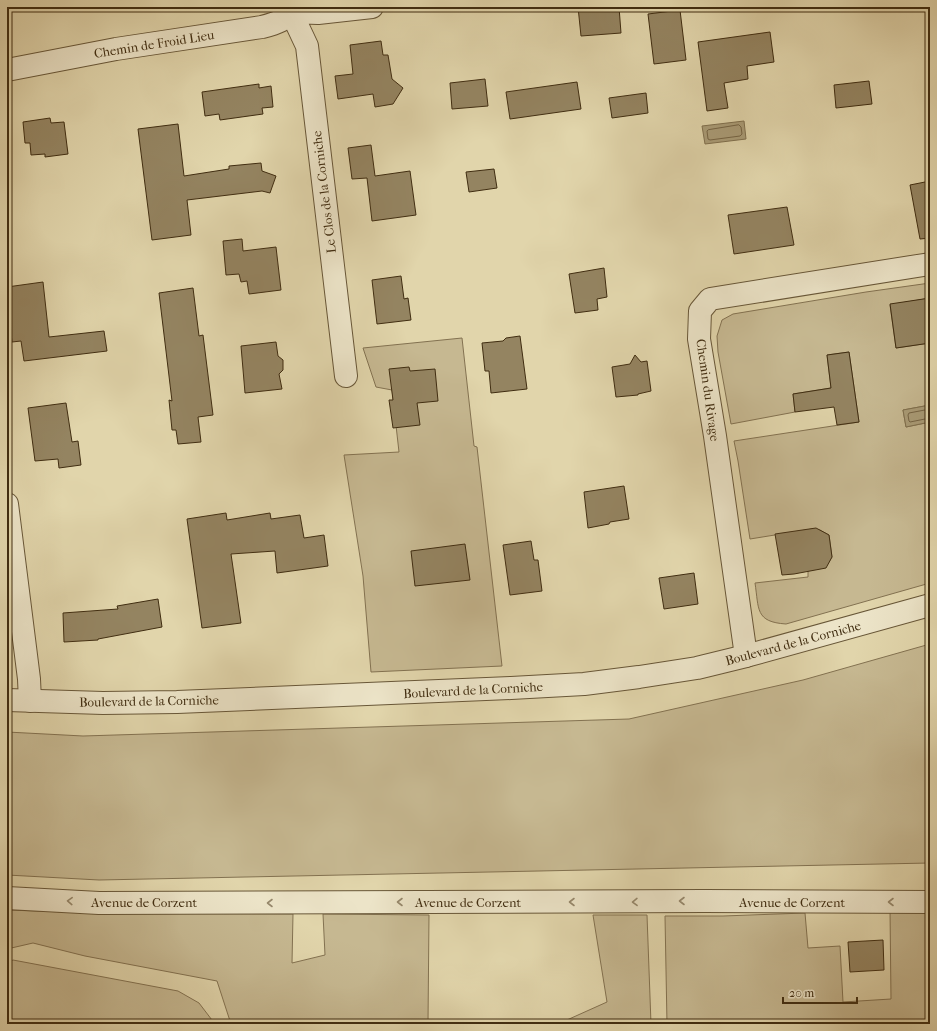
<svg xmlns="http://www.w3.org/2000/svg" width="937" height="1031" font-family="'IM FELL French Canon',serif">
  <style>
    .green { fill: #c6b891; stroke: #837251 }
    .water { fill: #aa9c77; stroke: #80704e }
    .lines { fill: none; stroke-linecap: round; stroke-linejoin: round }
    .shore { stroke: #756444; stroke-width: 1 }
    .building { fill: #948461; stroke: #402d11 }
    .minor-casing { stroke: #685738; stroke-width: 24 }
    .minor { stroke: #ece4c8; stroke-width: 22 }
    .oneway { stroke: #96886c }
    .labels { text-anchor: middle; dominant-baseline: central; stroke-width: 3.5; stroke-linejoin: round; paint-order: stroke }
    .street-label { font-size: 13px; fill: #402d11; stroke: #ece4c8 }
  </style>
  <rect width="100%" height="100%" fill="#e1d5ab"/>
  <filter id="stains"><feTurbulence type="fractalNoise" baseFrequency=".005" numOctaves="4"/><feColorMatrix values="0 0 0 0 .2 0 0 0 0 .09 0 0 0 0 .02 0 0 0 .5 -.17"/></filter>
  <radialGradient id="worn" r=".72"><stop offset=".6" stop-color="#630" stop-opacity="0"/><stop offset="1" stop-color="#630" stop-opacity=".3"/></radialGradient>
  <g class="green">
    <path d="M 930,283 L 930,298 L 890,305 L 896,348 L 930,343 L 930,405 L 903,410 L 906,427 L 930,422 L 930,583 L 786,624 C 755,622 759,609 755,583 L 808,577 L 808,571 L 827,565 L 832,557 L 829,535 L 820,530 L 812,529 L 750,539 L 738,461 L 734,441 L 859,422 L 849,352 L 827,355 L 831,388 L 793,394 L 795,412 L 731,424 L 718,352 L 717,336 L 722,320 L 733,314 L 866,292 Z"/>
    <path d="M 462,338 L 474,446 L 477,447 L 502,666 L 371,672 L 363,576 L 344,455 L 399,452 L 392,390 L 376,387 L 363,348 Z"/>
    <path d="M 930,644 L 930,863 L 99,880 L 7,875 L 7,732 L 83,736 L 629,719 L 803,680 Z"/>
    <path d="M 7,910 L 96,913 L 293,914 L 292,963 L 325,955 L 323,914 L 429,915 L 428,1024 L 231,1024 L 217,981 L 85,956 L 33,943 L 7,949 Z"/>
    <path d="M 890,910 L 930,910 L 930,1024 L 667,1024 L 665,916 L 723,916 L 805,913 L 808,948 L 840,946 L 843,1002 L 891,999 Z"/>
    <path d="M 593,915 L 647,915 L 651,1024 L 558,1024 L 607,1002 Z"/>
    <path d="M 13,960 L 178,991 L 199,1003 L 215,1024 L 7,1024 L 7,963 Z"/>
  </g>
  <g class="water">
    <path d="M 744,121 L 746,139 L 705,144 L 702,126 Z"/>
    <path d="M 930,405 L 930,422 L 906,427 L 903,410 Z"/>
  </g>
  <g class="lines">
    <g class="shore">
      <path d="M 739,125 L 741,127 L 742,134 L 740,136 L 710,140 L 708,139 L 707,131 L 708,130 Z"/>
      <path d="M 930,409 L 909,413 L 908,415 L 909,421 L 910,422 L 930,418"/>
    </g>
  </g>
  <g class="building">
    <path d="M 578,7 L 619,7 L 621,33 L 581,36 Z"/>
    <path d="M 680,10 L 686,60 L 654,64 L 648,14 Z"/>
    <path d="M 770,32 L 774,62 L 747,66 L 748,79 L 724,83 L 728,108 L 707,111 L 698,42 Z"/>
    <path d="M 381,41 L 383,55 L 388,55 L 392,79 L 403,88 L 393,104 L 375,107 L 373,94 L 338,99 L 335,76 L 353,74 L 350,45 Z"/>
    <path d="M 485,79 L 488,106 L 452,109 L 450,83 Z"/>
    <path d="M 869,81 L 872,104 L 836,108 L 834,85 Z"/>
    <path d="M 577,82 L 581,109 L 510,119 L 506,92 Z"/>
    <path d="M 259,84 L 259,88 L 271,86 L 273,107 L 262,108 L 263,114 L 220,120 L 219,114 L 205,116 L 202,92 Z"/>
    <path d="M 646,93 L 648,113 L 612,118 L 609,98 Z"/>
    <path d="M 50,118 L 51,123 L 64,122 L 68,154 L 45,157 L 45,154 L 31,155 L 30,143 L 25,143 L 23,122 Z"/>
    <path d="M 178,124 L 184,176 L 229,169 L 229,166 L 261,163 L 262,171 L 276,176 L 270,193 L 262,191 L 187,200 L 191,235 L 152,240 L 138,129 Z"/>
    <path d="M 371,145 L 375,176 L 410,171 L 416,215 L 372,221 L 367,178 L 352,179 L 348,148 Z"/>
    <path d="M 494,169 L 497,188 L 469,192 L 466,172 Z"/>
    <path d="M 930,181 L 930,238 L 920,239 L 910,185 Z"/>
    <path d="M 787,207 L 794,245 L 734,254 L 728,215 Z"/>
    <path d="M 242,239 L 243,251 L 276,247 L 281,290 L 249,294 L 247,281 L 241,282 L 239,274 L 226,275 L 223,241 Z"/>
    <path d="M 604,268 L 607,297 L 597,299 L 598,310 L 575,313 L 569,274 Z"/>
    <path d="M 401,276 L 404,299 L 408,298 L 411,320 L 377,324 L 372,280 Z"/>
    <path d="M 43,282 L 49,337 L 104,331 L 107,351 L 24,361 L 21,341 L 12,342 L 7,297 L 7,287 Z"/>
    <path d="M 193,288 L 199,336 L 203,335 L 213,415 L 198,417 L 201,442 L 178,444 L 176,430 L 172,430 L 169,400 L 172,401 L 159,293 Z"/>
    <path d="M 930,298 L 930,343 L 896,348 L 890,304 Z"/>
    <path d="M 520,336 L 527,389 L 491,393 L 489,371 L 485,371 L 482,343 L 503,341 L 506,338 Z"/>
    <path d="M 276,342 L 278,356 L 283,360 L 283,370 L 279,374 L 282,389 L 245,393 L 241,346 Z"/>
    <path d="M 849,352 L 859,422 L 837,425 L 834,407 L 795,412 L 793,394 L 831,388 L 827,355 Z"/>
    <path d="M 635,355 L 641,362 L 647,361 L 651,391 L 638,394 L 638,395 L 616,397 L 612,367 L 630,364 Z"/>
    <path d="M 409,367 L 410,371 L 435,369 L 438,401 L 417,403 L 420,425 L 393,428 L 389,400 L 393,400 L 389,369 Z"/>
    <path d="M 66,403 L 72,442 L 78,441 L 81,465 L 59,468 L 58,459 L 35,461 L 28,408 Z"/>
    <path d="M 624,486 L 629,519 L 610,522 L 609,524 L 588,528 L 584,492 Z"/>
    <path d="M 226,513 L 227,520 L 270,513 L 271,519 L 300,515 L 304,538 L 324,535 L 328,566 L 277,573 L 275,551 L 231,554 L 241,623 L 202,628 L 187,519 Z"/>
    <path d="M 816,528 L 829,535 L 832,557 L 826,568 L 794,574 L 782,575 L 775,534 Z"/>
    <path d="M 531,541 L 534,560 L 538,560 L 542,591 L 510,595 L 503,545 Z"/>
    <path d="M 465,544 L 470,580 L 415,586 L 411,551 Z"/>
    <path d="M 694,573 L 698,604 L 664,609 L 659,578 Z"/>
    <path d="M 158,599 L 162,627 L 98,639 L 98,640 L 64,642 L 63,613 L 118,609 L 117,606 Z"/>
    <path d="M 883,940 L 884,970 L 850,972 L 848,942 Z"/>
  </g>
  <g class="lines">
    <defs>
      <g id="minor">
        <path d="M 7,70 L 116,49 L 262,27 C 274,24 289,20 293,7"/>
        <path d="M 346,376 L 307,46 L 291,12 L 318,13 L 372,7"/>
        <path d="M 7,504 L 29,679 L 30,701"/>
        <path d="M 746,656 L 715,436 L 699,339 L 700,311 L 710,299 L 930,264"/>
        <path d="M 7,700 L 103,703 L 177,702 L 511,688 L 584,684 L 639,677 L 697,668 L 746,656 L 930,605"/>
        <path d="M 7,898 L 99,903 L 704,901 L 930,902"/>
      </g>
    </defs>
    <use href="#minor" class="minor-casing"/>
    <use href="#minor" class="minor"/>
  </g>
  <defs><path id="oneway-chevron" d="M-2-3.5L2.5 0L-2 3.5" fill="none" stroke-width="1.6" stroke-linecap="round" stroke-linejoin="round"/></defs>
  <g class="oneway">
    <use href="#oneway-chevron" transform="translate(70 901) rotate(-177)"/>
    <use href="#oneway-chevron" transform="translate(682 901) rotate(180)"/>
    <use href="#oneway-chevron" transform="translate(400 902) rotate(180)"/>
    <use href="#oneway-chevron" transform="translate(572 902) rotate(180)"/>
    <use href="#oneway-chevron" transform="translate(635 902) rotate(179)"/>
    <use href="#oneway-chevron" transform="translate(891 902) rotate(-180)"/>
    <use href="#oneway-chevron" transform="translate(270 903) rotate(180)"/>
  </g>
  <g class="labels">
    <g class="street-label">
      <text transform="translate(154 44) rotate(-9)">Chemin de Froid Lieu</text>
      <text transform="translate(324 192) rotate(-97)">Le Clos de la Corniche</text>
      <text transform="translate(708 390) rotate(82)">Chemin du Rivage</text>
      <text transform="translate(793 643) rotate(-15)">Boulevard de la Corniche</text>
      <text transform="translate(473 690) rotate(-3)">Boulevard de la Corniche</text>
      <text transform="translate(149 701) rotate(-1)">Boulevard de la Corniche</text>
      <text x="144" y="902">Avenue de Corzent</text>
      <text x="468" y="902">Avenue de Corzent</text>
      <text x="792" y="902">Avenue de Corzent</text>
    </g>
  </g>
  <rect width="937" height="1031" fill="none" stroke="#e1d5ab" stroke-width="24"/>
  <rect x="8" y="8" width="921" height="1015" fill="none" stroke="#402d11" stroke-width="2"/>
  <rect x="12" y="12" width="913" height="1007" fill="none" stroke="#402d11"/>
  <path d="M783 997v6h74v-6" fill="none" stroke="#402d11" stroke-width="2"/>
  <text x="789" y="997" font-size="12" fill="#402d11" stroke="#ece4c8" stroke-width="3" paint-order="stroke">20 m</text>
  <rect width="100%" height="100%" filter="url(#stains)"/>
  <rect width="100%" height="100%" fill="url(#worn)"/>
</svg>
